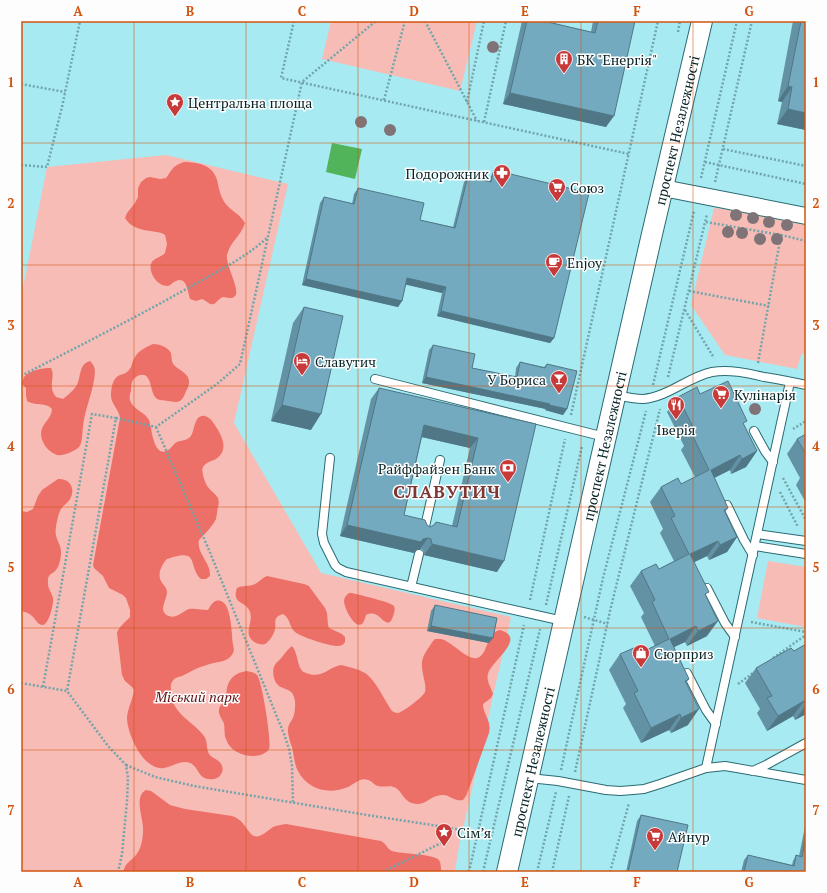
<svg xmlns="http://www.w3.org/2000/svg" width="827" height="893" font-family="'PT Serif',serif">
  <style>
    .green { fill: #f8bcb6 }
    .forest { fill: #ec6f68 }
    .water { fill: #51b35a }
    .lines { fill: none; stroke-linecap: round; stroke-linejoin: round }
    .service-casing { stroke: #2a6b73; stroke-width: 10 }
    .minor-casing { stroke: #2a6b73; stroke-width: 18 }
    .tertiary-casing { stroke: #2a6b73; stroke-width: 22 }
    .path { stroke: #70a5ab; stroke-width: 2.5; stroke-dasharray: 2 2; stroke-linecap: butt }
    .service { stroke: #fff; stroke-width: 8 }
    .minor { stroke: #fff; stroke-width: 16 }
    .tertiary { stroke: #fff; stroke-width: 20 }
    .tree { fill: #807377 }
    .wall { fill: #6392a5; fill-rule: evenodd }
    .shaded-wall { fill: #507786 }
    .building { fill: #73aac0; stroke: #507786; fill-rule: evenodd }
    .grid { fill: none; stroke: #d2540f; stroke-width: 1; stroke-opacity: 0.55 }
    .labels { text-anchor: middle; dominant-baseline: central; stroke-width: 3; stroke-linejoin: round; paint-order: stroke }
    .poi-label { font-size: 14px; fill: #072326; stroke: #fdfdfd; text-anchor: start }
    .street-label { font-size: 14px; fill: #072326; stroke: #fdfdfd }
    .park-label { font-size: 14px; font-style: italic; fill: #601112; stroke: #fdfdfd }
    .district-label { font-size: 18px; font-weight: bold; letter-spacing: 1px; fill: #7d3632; stroke: #fdfdfd }
    .neatline { fill: none; stroke: #d2540f; stroke-width: 1.5 }
    .grid-label { font-size: 13px; text-anchor: middle; font-weight: bold; fill: #d2540f }
  </style>
  <rect width="100%" height="100%" fill="#a8eaf2"/>
  <g class="green">
    <path d="M 331,21 L 477,21 L 460,91 L 322,59 Z"/>
    <path d="M 166,155 L 288,184 L 234,423 L 321,573 L 511,617 L 459,846 L 455,872 L 21,872 L 21,298 L 47,167 Z"/>
    <path d="M 714,208 L 743,211 L 806,225 L 806,352 L 801,355 L 797,369 L 725,355 L 691,305 Z"/>
    <path d="M 768,561 L 806,567 L 806,627 L 757,618 Z"/>
  </g>
  <g class="forest">
    <path d="M 184,162 C 198,162 213,165 217,180 C 219,188 220,196 225,203 C 231,211 240,214 245,223 C 241,236 230,242 227,255 C 225,265 241,290 235,296 C 231,300 227,297 223,297 C 217,299 216,306 210,304 C 207,302 205,300 202,299 L 196,301 L 190,299 C 188,293 187,276 176,281 C 173,282 171,285 168,286 C 165,286 161,285 159,283 C 153,279 148,268 152,262 C 154,258 162,257 165,253 L 167,244 L 165,235 C 161,232 156,232 150,231 C 141,230 130,227 125,218 L 127,213 L 135,203 L 138,197 L 138,188 L 141,182 L 146,178 L 150,177 L 160,179 L 166,178 C 173,169 172,166 184,162 Z"/>
    <path d="M 153,344 C 159,344 168,347 171,353 C 172,358 171,361 174,365 C 182,373 195,375 186,391 C 185,394 183,399 180,401 C 176,403 171,401 168,401 C 164,400 159,401 156,398 C 150,393 152,373 141,375 C 138,375 135,377 133,380 C 131,383 131,388 131,391 C 130,394 129,398 130,400 C 132,409 145,412 149,420 C 150,422 150,426 151,428 C 152,435 156,458 168,450 C 172,448 173,444 177,442 C 182,440 187,441 191,436 C 195,430 194,414 205,416 C 208,417 211,419 212,421 C 220,432 231,449 216,459 C 212,461 206,462 203,467 C 201,471 204,479 206,484 C 209,490 215,493 218,498 C 219,501 219,504 218,507 C 217,511 217,515 216,519 C 212,527 205,534 199,540 C 196,553 211,562 210,576 L 206,579 L 201,579 C 187,566 201,547 167,559 C 162,564 157,574 161,581 C 163,585 167,587 167,592 C 167,600 157,612 169,616 C 176,619 183,611 189,609 C 195,608 201,610 208,610 C 210,607 212,602 216,601 C 230,597 231,626 232,634 C 232,640 233,645 234,650 C 231,663 217,661 207,665 C 198,667 190,672 182,676 C 178,677 174,678 172,682 C 170,685 171,688 171,691 C 172,715 192,720 204,736 C 208,742 206,748 209,754 C 212,759 220,759 222,766 C 223,769 223,771 221,774 C 220,777 217,778 214,779 C 197,781 200,767 190,763 C 182,759 172,767 164,768 C 144,771 128,736 127,719 C 127,709 133,700 134,690 L 132,687 L 125,681 L 122,675 L 117,633 C 119,626 125,623 130,617 L 130,610 L 126,598 L 123,595 L 109,588 L 103,576 L 94,568 L 93,565 L 120,418 C 119,409 111,404 111,396 C 111,389 112,380 118,376 C 122,374 126,374 129,370 C 132,367 132,362 134,359 C 137,351 146,347 153,344 Z"/>
    <path d="M 90,361 C 93,364 95,367 95,372 C 94,390 85,408 83,426 C 82,432 83,442 79,447 C 76,450 72,451 69,453 C 65,454 61,456 57,455 C 48,452 41,442 41,434 C 41,423 52,419 52,409 C 46,402 35,406 27,401 L 26,396 L 26,388 L 22,384 C 22,382 23,379 24,377 C 30,370 42,368 51,368 C 56,377 47,386 56,397 L 63,399 C 68,395 73,391 77,385 C 81,376 79,364 90,361 Z"/>
    <path d="M 58,479 C 70,478 76,489 70,499 C 67,504 62,506 60,511 C 58,515 57,521 56,526 C 56,529 55,532 56,535 C 57,541 61,545 61,552 C 61,557 60,565 56,570 C 52,575 47,573 48,584 C 48,589 52,593 53,598 C 54,603 49,624 43,625 C 37,625 36,619 32,616 C 29,613 25,612 21,611 L 21,511 L 27,512 L 33,509 L 38,496 L 42,490 Z"/>
    <path d="M 267,576 L 304,584 L 309,586 L 311,589 L 325,608 L 327,613 L 328,625 L 329,628 L 342,634 L 345,637 L 345,642 C 343,645 341,646 337,646 C 330,646 301,637 295,632 C 289,627 291,619 283,614 C 281,615 279,615 277,617 C 274,620 276,625 275,629 C 274,634 270,641 265,644 C 262,645 259,644 256,643 C 241,634 254,624 250,612 C 247,601 231,605 237,588 C 243,585 249,587 255,584 C 259,582 262,578 267,576 Z"/>
    <path d="M 349,593 L 352,593 C 359,595 391,602 394,606 C 396,610 393,617 391,621 L 388,623 C 379,620 378,610 366,615 C 365,618 364,622 362,624 C 354,629 344,607 344,601 C 344,598 346,595 349,593 Z"/>
    <path d="M 500,630 C 528,638 491,661 488,674 C 486,681 491,687 493,694 L 491,698 L 483,704 C 483,715 492,720 489,733 L 471,783 L 466,796 L 463,800 C 455,802 450,795 443,795 C 433,794 427,804 417,804 C 404,803 404,794 396,788 C 390,784 384,788 378,786 C 374,785 372,781 368,780 C 361,777 354,784 348,787 C 329,795 308,790 298,771 C 294,764 294,755 292,747 C 290,742 289,738 288,733 C 287,724 292,722 294,715 C 295,710 296,702 294,697 C 292,688 282,690 277,684 C 274,681 272,671 274,667 C 275,663 280,660 282,657 C 286,652 287,650 292,646 C 294,648 295,651 296,654 C 298,659 298,665 301,669 C 302,672 306,673 309,674 C 323,678 329,667 341,665 C 349,667 358,669 365,673 C 375,679 385,701 392,711 C 394,712 395,713 398,713 C 403,712 423,697 425,692 C 426,688 425,683 424,679 C 421,664 420,660 429,647 C 431,644 432,642 435,639 C 437,639 439,639 441,639 C 451,641 468,661 477,658 C 489,655 485,633 500,630 Z"/>
    <path d="M 246,671 C 250,672 254,672 257,675 C 262,680 272,743 269,749 C 266,754 258,756 253,756 C 242,756 229,750 226,739 C 224,735 225,729 224,724 C 223,720 218,715 219,710 C 219,706 223,703 225,700 C 227,696 226,692 227,688 C 229,678 236,673 246,671 Z"/>
    <path d="M 146,790 L 151,791 L 170,805 L 185,809 L 232,816 C 243,820 244,826 251,834 C 258,841 267,831 273,827 C 278,825 281,825 286,824 L 381,841 C 386,843 387,849 392,851 C 401,854 434,854 439,860 C 441,863 441,868 441,872 L 277,872 L 272,871 L 267,872 L 123,872 C 126,862 130,862 136,855 C 141,849 143,839 143,831 C 144,819 133,797 146,790 Z"/>
  </g>
  <path class="water" d="M 332,143 L 362,149 L 355,179 L 326,172 Z"/>
  <g class="lines">
    <defs>
      <g id="service">
        <path d="M 375,379 L 605,437"/>
        <path d="M 616,395 C 625,397 634,399 643,399 C 668,397 688,377 712,372 C 729,369 747,373 764,377 C 778,379 792,382 806,385"/>
        <path d="M 754,431 L 765,451 L 773,462"/>
        <path d="M 330,458 L 322,534 L 324,543 L 335,565 L 338,568 L 346,572 L 563,621"/>
        <path d="M 727,505 L 744,540 L 753,555"/>
        <path d="M 424,531 L 440,460"/>
        <path d="M 757,534 L 806,541"/>
        <path d="M 755,546 L 806,554"/>
        <path d="M 411,587 L 419,554"/>
        <path d="M 707,588 L 725,623 L 735,637"/>
        <path d="M 687,673 L 706,710 L 716,724"/>
        <path d="M 706,768 L 790,382"/>
        <path d="M 753,771 L 766,765 L 806,743"/>
        <path d="M 529,778 L 558,781 L 606,790 L 620,791 L 633,790 L 644,789 L 660,784 L 706,768 L 725,766 L 806,780"/>
      </g>
      <path id="minor" d="M 663,188 L 806,216"/>
      <g id="tertiary">
        <path id="s1" d="M 507,872 L 652,234 L 702,21"/>
      </g>
    </defs>
    <use href="#service" class="service-casing"/>
    <use href="#minor" class="minor-casing"/>
    <use href="#tertiary" class="tertiary-casing"/>
    <g class="path">
      <path d="M 294,21 L 281,78 L 629,154"/>
      <path d="M 425,21 L 477,121"/>
      <path d="M 678,32 L 680,21"/>
      <path d="M 21,84 L 65,92"/>
      <path d="M 384,100 L 405,21"/>
      <path d="M 467,102 L 484,21"/>
      <path d="M 484,122 L 506,21"/>
      <path d="M 723,149 L 806,166"/>
      <path d="M 705,162 L 806,184"/>
      <path d="M 21,165 L 47,167 L 62,107 L 80,21"/>
      <path d="M 701,178 L 737,21"/>
      <path d="M 715,182 L 752,21"/>
      <path d="M 706,222 L 781,235 L 806,241"/>
      <path d="M 689,291 L 769,306"/>
      <path d="M 685,310 L 714,358"/>
      <path d="M 758,363 L 781,235"/>
      <path d="M 21,376 C 77,347 133,319 188,288 C 216,272 244,259 268,237"/>
      <path d="M 668,377 L 707,214"/>
      <path d="M 653,385 L 694,211"/>
      <path d="M 571,415 L 658,21"/>
      <path d="M 116,418 L 156,427 L 217,384 L 240,364 L 302,82 L 376,21"/>
      <path d="M 156,427 L 209,550 L 284,734 L 289,749 L 292,766 L 293,803"/>
      <path d="M 793,429 L 806,421"/>
      <path d="M 783,478 L 806,520"/>
      <path d="M 780,492 L 798,527"/>
      <path d="M 530,600 L 565,439"/>
      <path d="M 546,605 L 582,446"/>
      <path d="M 584,617 L 608,624"/>
      <path d="M 751,622 L 806,632"/>
      <path d="M 773,658 L 806,635"/>
      <path d="M 21,683 L 67,691 L 108,746 L 126,765 L 128,778 L 127,801 L 122,854 L 118,872"/>
      <path d="M 738,684 L 753,673"/>
      <path d="M 43,687 L 92,414 L 116,418 L 67,691"/>
      <path d="M 126,765 L 155,777 L 194,786 L 367,815 L 445,827 L 477,833"/>
      <path d="M 561,770 L 603,578 L 646,411"/>
      <path d="M 575,772 L 610,611 L 660,409"/>
      <path d="M 383,872 L 443,842 L 445,827"/>
      <path d="M 469,872 L 524,625"/>
      <path d="M 483,872 L 540,629"/>
      <path d="M 537,872 L 556,792"/>
      <path d="M 552,872 L 569,796"/>
      <path d="M 610,872 L 629,803"/>
    </g>
    <use href="#service" class="service"/>
    <use href="#minor" class="minor"/>
    <use href="#tertiary" class="tertiary"/>
  </g>
  <g class="tree">
    <circle cx="493" cy="47" r="6"/>
    <circle cx="361" cy="122" r="6"/>
    <circle cx="390" cy="130" r="6"/>
    <circle cx="736" cy="215" r="6"/>
    <circle cx="753" cy="218" r="6"/>
    <circle cx="769" cy="222" r="6"/>
    <circle cx="787" cy="225" r="6"/>
    <circle cx="728" cy="232" r="6"/>
    <circle cx="742" cy="233" r="6"/>
    <circle cx="760" cy="239" r="6"/>
    <circle cx="777" cy="239" r="6"/>
    <circle cx="755" cy="409" r="6"/>
  </g>
  <g class="wall">
    <path d="M 522,21 L 548,21 L 548,22 L 591,32 L 593,21 L 635,21 L 606,127 L 503,104 Z"/>
    <path d="M 793,21 L 806,21 L 806,130 L 777,124 L 782,102 L 778,101 Z"/>
    <path d="M 494,170 L 554,338 L 550,343 L 437,316 L 442,293 L 406,284 L 402,301 L 398,307 L 302,285 L 320,203 L 324,197 L 352,204 L 354,194 L 358,188 L 420,220 L 453,227 L 464,182 L 468,176 L 489,182 L 491,176 Z"/>
    <path d="M 304,307 L 311,430 L 271,421 L 293,323 Z"/>
    <path d="M 433,345 L 472,368 L 515,377 L 516,368 L 520,362 L 544,367 L 547,364 L 567,409 L 563,415 L 545,410 L 546,409 L 422,383 L 429,350 Z"/>
    <path d="M 379,388 L 536,424 L 497,572 L 424,555 L 423,550 L 420,549 L 416,550 L 414,553 L 340,536 L 371,399 ZM 422,437 L 470,448 L 452,526 L 434,525 L 430,527 L 404,515 Z"/>
    <path d="M 700,394 L 744,425 L 757,451 L 746,467 L 731,474 L 730,470 L 714,478 L 728,508 L 725,512 L 737,537 L 727,552 L 709,560 L 707,556 L 694,562 L 706,596 L 707,636 L 687,646 L 685,642 L 674,647 L 689,679 L 686,683 L 688,725 L 671,733 L 669,730 L 641,743 L 623,708 L 626,704 L 609,670 L 620,654 L 640,653 L 655,646 L 641,617 L 644,613 L 630,586 L 641,571 L 659,569 L 674,561 L 660,533 L 663,529 L 650,502 L 661,487 L 681,484 L 695,477 L 681,450 L 684,446 L 667,412 L 678,397 Z"/>
    <path d="M 806,434 L 806,503 L 796,485 L 800,478 L 787,454 L 797,439 Z"/>
    <path d="M 435,605 L 489,643 L 427,631 L 431,611 Z"/>
    <path d="M 806,644 L 806,714 L 795,720 L 793,716 L 767,731 L 757,713 L 760,709 L 745,683 L 756,668 L 794,651 Z"/>
    <path d="M 641,815 L 677,872 L 626,872 L 637,821 Z"/>
    <path d="M 806,822 L 806,872 L 741,872 L 744,860 L 748,855 L 792,865 L 793,861 L 796,855 L 799,856 Z"/>
  </g>
  <g class="shaded-wall">
    <path d="M 788,86 L 792,87 L 782,102 L 778,101 Z"/>
    <path d="M 510,93 L 614,116 L 606,127 L 503,104 Z"/>
    <path d="M 788,109 L 806,113 L 806,130 L 777,124 Z"/>
    <path d="M 407,278 L 446,287 L 442,293 L 403,284 Z"/>
    <path d="M 306,279 L 402,301 L 398,307 L 302,285 Z"/>
    <path d="M 441,311 L 554,338 L 550,343 L 437,316 Z"/>
    <path d="M 426,377 L 550,404 L 546,409 L 422,383 Z"/>
    <path d="M 282,405 L 321,414 L 311,430 L 271,421 Z"/>
    <path d="M 549,405 L 567,409 L 563,415 L 545,410 Z"/>
    <path d="M 424,425 L 478,438 L 470,448 L 417,436 Z"/>
    <path d="M 757,451 L 746,467 L 731,474 L 742,459 Z"/>
    <path d="M 740,455 L 730,470 L 700,485 L 711,470 Z"/>
    <path d="M 347,525 L 423,539 L 428,538 L 420,549 L 416,550 L 414,553 L 340,536 Z"/>
    <path d="M 737,537 L 727,552 L 709,560 L 720,545 Z"/>
    <path d="M 718,541 L 707,556 L 680,569 L 690,554 Z"/>
    <path d="M 432,544 L 504,561 L 497,572 L 424,555 Z"/>
    <path d="M 718,621 L 707,636 L 687,646 L 698,631 Z"/>
    <path d="M 431,626 L 493,638 L 489,643 L 427,631 Z"/>
    <path d="M 696,626 L 685,642 L 659,654 L 670,639 Z"/>
    <path d="M 804,701 L 793,716 L 767,731 L 778,716 Z"/>
    <path d="M 806,705 L 806,714 L 795,720 Z"/>
    <path d="M 699,709 L 688,725 L 671,733 L 681,718 Z"/>
    <path d="M 680,714 L 669,730 L 641,743 L 651,728 Z"/>
  </g>
  <g class="building">
    <path d="M 527,21 L 548,21 L 548,22 L 595,33 L 598,21 L 635,21 L 614,116 L 510,93 Z"/>
    <path d="M 801,21 L 806,21 L 806,113 L 788,109 L 792,87 L 788,86 Z"/>
    <path d="M 494,170 L 589,193 L 554,338 L 441,311 L 446,287 L 407,278 L 402,301 L 306,279 L 324,197 L 354,204 L 358,188 L 424,203 L 420,220 L 455,228 L 468,176 L 491,182 Z"/>
    <path d="M 304,307 L 343,316 L 321,414 L 282,405 Z"/>
    <path d="M 433,345 L 475,354 L 472,368 L 517,377 L 520,362 L 545,368 L 547,364 L 577,371 L 567,409 L 549,405 L 550,404 L 426,377 Z"/>
    <path d="M 728,381 L 747,421 L 743,423 L 757,451 L 742,459 L 740,455 L 711,470 L 728,508 L 724,510 L 737,537 L 720,545 L 718,541 L 690,554 L 709,592 L 705,594 L 718,621 L 698,631 L 696,626 L 670,639 L 689,679 L 685,681 L 699,709 L 681,718 L 680,714 L 651,728 L 634,693 L 638,691 L 620,654 L 636,647 L 640,653 L 669,639 L 652,602 L 655,600 L 641,571 L 656,564 L 659,569 L 689,554 L 671,518 L 675,516 L 661,487 L 678,478 L 681,484 L 709,470 L 692,434 L 696,433 L 678,397 L 697,387 L 700,394 Z"/>
    <path d="M 379,388 L 536,424 L 504,561 L 432,544 L 431,539 L 428,538 L 423,539 L 421,542 L 347,525 ZM 424,425 L 478,438 L 457,527 L 436,522 L 434,525 L 430,527 L 427,525 L 425,520 L 404,515 Z"/>
    <path d="M 806,434 L 806,454 L 797,439 Z"/>
    <path d="M 435,605 L 497,618 L 493,638 L 431,626 Z"/>
    <path d="M 806,644 L 806,705 L 804,701 L 778,716 L 767,698 L 772,696 L 756,668 L 791,648 L 794,651 Z"/>
    <path d="M 641,815 L 688,825 L 677,872 L 628,872 Z"/>
    <path d="M 806,835 L 806,872 L 744,872 L 748,855 L 794,866 L 796,855 L 802,857 Z"/>
  </g>
  <path class="grid" d="M 134,21 L 134,872M 246,21 L 246,872M 358,21 L 358,872M 469,21 L 469,872M 581,21 L 581,872M 693,21 L 693,872M 21,143 L 806,143M 21,265 L 806,265M 21,386 L 806,386M 21,507 L 806,507M 21,628 L 806,628M 21,750 L 806,750"/>
  <defs>
    <symbol id="building-pin" viewBox="-11 -11 22 30"><path d="M0 17L-7.5 6A9.5 9.5 0 1 1 7.5 6Z" fill="#c83a39" stroke="#fdfdfd"/><path d="M-4-6H4V6H1V3H-1V6H-4ZM-2.5-4.3h1.7v1.8h-1.7ZM.8-4.3h1.7v1.8H.8ZM-2.5-1h1.7V.8h-1.7ZM.8-1h1.7V.8H.8Z" fill="#fff"/></symbol>
    <symbol id="sight-pin" viewBox="-11 -11 22 30"><path d="M0 17L-7.5 6A9.5 9.5 0 1 1 7.5 6Z" fill="#c83a39" stroke="#fdfdfd"/><path d="M0-6L1.8-2.2L6-1.7L2.9 1.2L3.7 5.4L0 3.3L-3.7 5.4L-2.9 1.2L-6-1.7L-1.8-2.2Z" fill="#fff"/></symbol>
    <symbol id="pharmacy-pin" viewBox="-11 -11 22 30"><path d="M0 17L-7.5 6A9.5 9.5 0 1 1 7.5 6Z" fill="#c83a39" stroke="#fdfdfd"/><path d="M-2-6h4v4h4v4h-4v4h-4v-4h-4v-4h4Z" fill="#fff"/></symbol>
    <symbol id="supermarket-pin" viewBox="-11 -11 22 30"><path d="M0 17L-7.5 6A9.5 9.5 0 1 1 7.5 6Z" fill="#c83a39" stroke="#fdfdfd"/><path d="M-6-5.5h2.5l.6 2H6L4.5 2H-2.5L-4.4-4H-6ZM-1.5 3.2a1.3 1.3 0 1 0 .1 0ZM3 3.2a1.3 1.3 0 1 0 .1 0Z" fill="#fff"/></symbol>
    <symbol id="cafe-pin" viewBox="-11 -11 22 30"><path d="M0 17L-7.5 6A9.5 9.5 0 1 1 7.5 6Z" fill="#c83a39" stroke="#fdfdfd"/><path d="M-5.5-4.5H6V0H3Q3 3.5 0 3.5H-2.5Q-5.5 3.5-5.5 0ZM3-3.2v2h1.7v-2ZM-6 4.5H4V6H-6Z" fill="#fff"/></symbol>
    <symbol id="hotel-pin" viewBox="-11 -11 22 30"><path d="M0 17L-7.5 6A9.5 9.5 0 1 1 7.5 6Z" fill="#c83a39" stroke="#fdfdfd"/><path d="M-6-4.5h1.5V1H6V5H4.5V3h-9V5H-6ZM-4 0a1.8 1.8 0 1 1 3.6 0ZM.5 0V-2.5h3Q6-2.5 6 0Z" fill="#fff"/></symbol>
    <symbol id="bar-pin" viewBox="-11 -11 22 30"><path d="M0 17L-7.5 6A9.5 9.5 0 1 1 7.5 6Z" fill="#c83a39" stroke="#fdfdfd"/><path d="M-6-5H6L.8 .8V4.5H3.5V6h-7V4.5H-.8V.8Z" fill="#fff"/></symbol>
    <symbol id="restaurant-pin" viewBox="-11 -11 22 30"><path d="M0 17L-7.5 6A9.5 9.5 0 1 1 7.5 6Z" fill="#c83a39" stroke="#fdfdfd"/><path d="M-5-6h1v4h1v-4h1v4h1v-4h1v5L-1.5 .5V6h-2V.5L-5-1ZM5-6V6H3V1.5H1.5Q1.5-4 5-6Z" fill="#fff"/></symbol>
    <symbol id="bank-pin" viewBox="-11 -11 22 30"><path d="M0 17L-7.5 6A9.5 9.5 0 1 1 7.5 6Z" fill="#c83a39" stroke="#fdfdfd"/><path d="M-6-4H6V4H-6ZM0-2.3a2.3 2.3 0 1 0 0 4.6a2.3 2.3 0 1 0 0-4.6Z" fill="#fff"/></symbol>
    <symbol id="shop-pin" viewBox="-11 -11 22 30"><path d="M0 17L-7.5 6A9.5 9.5 0 1 1 7.5 6Z" fill="#c83a39" stroke="#fdfdfd"/><path d="M-5-2.5h2.3a2.7 3.5 0 0 1 5.4 0H5L5.5 6h-11ZM-1.5-2.5h3a1.5 2.3 0 0 0-3 0Z" fill="#fff"/></symbol>
  </defs>
  <g fill-rule="evenodd">
    <use href="#building-pin" x="554" y="49" width="20" height="27"/>
    <use href="#sight-pin" x="165" y="92" width="20" height="27"/>
    <use href="#pharmacy-pin" x="492" y="163" width="20" height="27"/>
    <use href="#supermarket-pin" x="547" y="177" width="20" height="27"/>
    <use href="#cafe-pin" x="544" y="252" width="20" height="27"/>
    <use href="#hotel-pin" x="292" y="351" width="20" height="27"/>
    <use href="#bar-pin" x="549" y="369" width="20" height="27"/>
    <use href="#supermarket-pin" x="711" y="384" width="20" height="27"/>
    <use href="#restaurant-pin" x="666" y="395" width="20" height="27"/>
    <use href="#bank-pin" x="498" y="458" width="20" height="27"/>
    <use href="#shop-pin" x="631" y="643" width="20" height="27"/>
    <use href="#sight-pin" x="434" y="822" width="20" height="27"/>
    <use href="#supermarket-pin" x="645" y="826" width="20" height="27"/>
  </g>
  <g class="labels">
    <g class="poi-label">
      <text x="577" y="59">БК "Енергія"</text>
      <text x="188" y="102">Центральна площа</text>
      <text x="489" y="173" text-anchor="end">Подорожник</text>
      <text x="570" y="187">Союз</text>
      <text x="567" y="262">Enjoy</text>
      <text x="315" y="361">Славутич</text>
      <text x="546" y="379" text-anchor="end">У Бориса</text>
      <text x="734" y="394">Кулінарія</text>
      <text x="676" y="429" text-anchor="middle">Іверія</text>
      <text x="495" y="468" text-anchor="end">Райффайзен Банк</text>
      <text x="654" y="653">Сюрприз</text>
      <text x="457" y="832">Сім’я</text>
      <text x="668" y="836">Айнур</text>
    </g>
    <g class="street-label">
      <text stroke="none"><textPath href="#s1" startOffset="761">проспект Незалежності</textPath></text>
      <text stroke="none"><textPath href="#s1" startOffset="437">проспект Незалежності</textPath></text>
      <text stroke="none"><textPath href="#s1" startOffset="113">проспект Незалежності</textPath></text>
    </g>
    <g class="park-label">
      <text x="197" y="696">Міський парк</text>
    </g>
    <g class="district-label">
      <text x="447" y="491">СЛАВУТИЧ</text>
    </g>
  </g>
  <rect width="827" height="893" fill="none" stroke="#fdfdfd" stroke-width="44"/>
  <rect x="22" y="22" width="783" height="849" class="neatline"/>
  <g class="grid-label">
    <text x="78" y="16">A</text>
    <text x="190" y="16">B</text>
    <text x="302" y="16">C</text>
    <text x="414" y="16">D</text>
    <text x="525" y="16">E</text>
    <text x="637" y="16">F</text>
    <text x="749" y="16">G</text>
    <text x="11" y="87">1</text>
    <text x="816" y="87">1</text>
    <text x="11" y="208">2</text>
    <text x="816" y="208">2</text>
    <text x="11" y="330">3</text>
    <text x="816" y="330">3</text>
    <text x="11" y="451">4</text>
    <text x="816" y="451">4</text>
    <text x="11" y="572">5</text>
    <text x="816" y="572">5</text>
    <text x="11" y="694">6</text>
    <text x="816" y="694">6</text>
    <text x="11" y="815">7</text>
    <text x="816" y="815">7</text>
    <text x="78" y="887">A</text>
    <text x="190" y="887">B</text>
    <text x="302" y="887">C</text>
    <text x="414" y="887">D</text>
    <text x="525" y="887">E</text>
    <text x="637" y="887">F</text>
    <text x="749" y="887">G</text>
  </g>
</svg>
